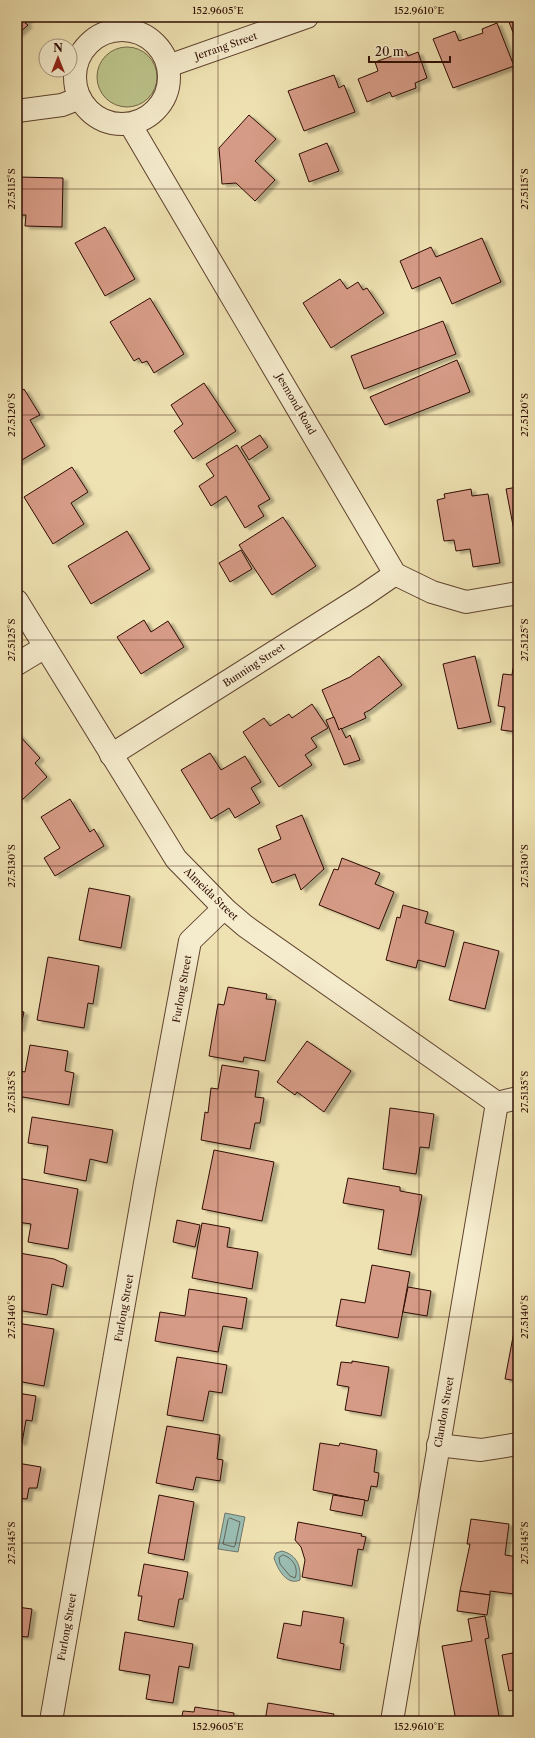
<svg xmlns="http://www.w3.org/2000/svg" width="535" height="1738" font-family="'Libre Caslon Text',serif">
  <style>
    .green { fill: #bbc38a; stroke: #746846 }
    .water { fill: #9abdb2; stroke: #6f766c }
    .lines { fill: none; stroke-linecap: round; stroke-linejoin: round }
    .shore { stroke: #64645a; stroke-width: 1 }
    .building { fill: #d69b86; stroke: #2e0c02; filter: url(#shadow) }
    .minor-casing { stroke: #5e422e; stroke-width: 24 }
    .minor { stroke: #f5eccd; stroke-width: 22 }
    .ticks { fill: none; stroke: #2e0c02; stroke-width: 1; stroke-opacity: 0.45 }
    .labels { text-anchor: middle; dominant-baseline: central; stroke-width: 4; stroke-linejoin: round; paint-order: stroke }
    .street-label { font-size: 10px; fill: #2e0c02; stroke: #f5eccd }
    .neatline { fill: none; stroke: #2e0c02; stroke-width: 1.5 }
    .ticks-label { font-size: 10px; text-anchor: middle; fill: #2e0c02 }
  </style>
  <defs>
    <filter id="shadow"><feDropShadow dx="4.5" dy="2.5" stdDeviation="1" flood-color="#0004"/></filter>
  </defs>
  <rect width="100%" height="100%" fill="#efe2b2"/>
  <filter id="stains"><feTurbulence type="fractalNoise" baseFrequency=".005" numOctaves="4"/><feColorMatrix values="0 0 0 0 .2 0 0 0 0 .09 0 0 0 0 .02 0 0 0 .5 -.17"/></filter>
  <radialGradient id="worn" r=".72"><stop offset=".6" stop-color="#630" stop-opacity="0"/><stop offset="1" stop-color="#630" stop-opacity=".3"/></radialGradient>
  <circle class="green" cx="127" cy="77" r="30"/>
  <g class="water">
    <path d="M 225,1513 L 245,1517 L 238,1552 L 218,1549 Z"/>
    <path d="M 282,1551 C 297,1555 301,1566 300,1580 C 287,1586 278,1570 274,1558 L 276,1553 Z"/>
  </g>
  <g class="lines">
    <g class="shore">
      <path d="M 230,1518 L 240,1522 L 235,1546 L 234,1547 L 223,1544 L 228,1520 Z"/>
      <path d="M 283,1555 C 293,1558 299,1568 295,1578 L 290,1576 L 280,1564 L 279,1558 Z"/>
    </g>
  </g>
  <g class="building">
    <path d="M 17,17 L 31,17 L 25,23 L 28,25 L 17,35 Z"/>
    <path d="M 507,17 L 518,17 L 518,45 Z"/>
    <path d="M 497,23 L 514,66 L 453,88 L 433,39 L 455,31 L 459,41 L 483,33 L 482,29 Z"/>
    <path d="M 406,51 L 408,56 L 418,52 L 427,78 L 415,83 L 416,88 L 392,97 L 390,92 L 367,102 L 358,79 L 378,71 L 375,62 Z"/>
    <path d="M 334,75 L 339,88 L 344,85 L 355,112 L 304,131 L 288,91 Z"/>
    <path d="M 249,115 L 276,139 L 255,161 L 275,180 L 255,201 L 236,183 L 222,184 L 219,148 Z"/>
    <path d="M 327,143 L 339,171 L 309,182 L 299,154 Z"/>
    <path d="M 17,177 L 63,178 L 62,227 L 25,226 L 26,215 L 17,215 Z"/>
    <path d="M 105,227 L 135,279 L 105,296 L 75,243 Z"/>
    <path d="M 482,238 L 501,282 L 452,304 L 440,277 L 412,289 L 400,261 L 431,247 L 436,257 Z"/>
    <path d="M 340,279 L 347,289 L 358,282 L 363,290 L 367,288 L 384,313 L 331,348 L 303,303 Z"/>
    <path d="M 150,298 L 184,354 L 154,373 L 147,361 L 142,363 L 139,358 L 134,361 L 110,322 Z"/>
    <path d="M 443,321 L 456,354 L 364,389 L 351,356 Z"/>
    <path d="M 457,360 L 470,392 L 385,425 L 370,397 Z"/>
    <path d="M 204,383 L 236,431 L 193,459 L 174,431 L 183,424 L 171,405 Z"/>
    <path d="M 24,389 L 40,415 L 30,420 L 45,446 L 17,463 L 17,394 Z"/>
    <path d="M 260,435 L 268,447 L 249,460 L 241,447 Z"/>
    <path d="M 237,445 L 270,499 L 258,506 L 264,516 L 245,528 L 226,496 L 211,506 L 199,486 L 214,476 L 206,464 Z"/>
    <path d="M 72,467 L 88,492 L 71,503 L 84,524 L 53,544 L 24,497 Z"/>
    <path d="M 518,487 L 518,546 L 516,541 L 506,489 Z"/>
    <path d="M 471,489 L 472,496 L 488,494 L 500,563 L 473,567 L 470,549 L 456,551 L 454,540 L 444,541 L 437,500 L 445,498 L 444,494 Z"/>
    <path d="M 283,517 L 316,566 L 272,595 L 239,545 Z"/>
    <path d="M 127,531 L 150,569 L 91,604 L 68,566 Z"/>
    <path d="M 241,550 L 252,569 L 230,582 L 219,563 Z"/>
    <path d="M 144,620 L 151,632 L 168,621 L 184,647 L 141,674 L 117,637 Z"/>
    <path d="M 379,656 L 402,685 L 370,710 L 364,713 L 366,718 L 339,730 L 322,690 L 350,677 Z"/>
    <path d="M 475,656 L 491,722 L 458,729 L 443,664 Z"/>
    <path d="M 513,668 L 518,669 L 518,732 L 501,730 L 505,707 L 498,706 L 503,674 L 512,675 Z"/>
    <path d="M 312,704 L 328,728 L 311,738 L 317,747 L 305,755 L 312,765 L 279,787 L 243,732 L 264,718 L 270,726 L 289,714 L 292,718 Z"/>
    <path d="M 334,717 L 339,730 L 341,728 L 346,738 L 350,735 L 360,760 L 344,765 L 326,720 Z"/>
    <path d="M 17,733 L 40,758 L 35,763 L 47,777 L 22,800 L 17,795 Z"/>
    <path d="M 210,753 L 221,770 L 245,756 L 261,782 L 251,788 L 260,803 L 235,818 L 229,808 L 211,819 L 181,770 Z"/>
    <path d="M 70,799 L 90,832 L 94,829 L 104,846 L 55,876 L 44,858 L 60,848 L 41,817 Z"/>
    <path d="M 302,815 L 324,869 L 301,890 L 295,874 L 272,883 L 258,849 L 281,839 L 276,826 Z"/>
    <path d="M 342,858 L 380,873 L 375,884 L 394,892 L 379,929 L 319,905 L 334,869 L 338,870 Z"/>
    <path d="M 89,888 L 130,896 L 121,948 L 79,940 Z"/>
    <path d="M 403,905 L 428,912 L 425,923 L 454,931 L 445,967 L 418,960 L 416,968 L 386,960 L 397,917 L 400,918 Z"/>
    <path d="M 464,942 L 499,951 L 485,1009 L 449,1000 Z"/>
    <path d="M 48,957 L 99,966 L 93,1004 L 88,1003 L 84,1028 L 37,1020 Z"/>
    <path d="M 228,987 L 267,994 L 266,999 L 276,1000 L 265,1061 L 244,1057 L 243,1062 L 209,1056 L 218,1004 L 224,1005 Z"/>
    <path d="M 17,1011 L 24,1012 L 20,1029 L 17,1028 Z"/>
    <path d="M 307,1041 L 351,1071 L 324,1112 L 297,1092 L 295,1095 L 277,1082 Z"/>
    <path d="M 30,1045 L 68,1051 L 65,1071 L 74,1073 L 69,1105 L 17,1096 L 20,1071 L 25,1072 Z"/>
    <path d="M 222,1065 L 259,1071 L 255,1097 L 264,1098 L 260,1123 L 255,1123 L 250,1149 L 201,1140 L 205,1112 L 208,1113 L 211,1088 L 218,1089 Z"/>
    <path d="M 390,1108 L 434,1114 L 429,1148 L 420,1147 L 416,1174 L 383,1169 Z"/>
    <path d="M 32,1117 L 113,1130 L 107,1163 L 90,1159 L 86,1181 L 44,1173 L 48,1146 L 28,1143 Z"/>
    <path d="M 214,1150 L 274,1162 L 262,1221 L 202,1209 Z"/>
    <path d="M 17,1178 L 78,1189 L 68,1249 L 28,1242 L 31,1224 L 17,1222 Z"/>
    <path d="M 348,1178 L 400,1187 L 400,1191 L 422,1195 L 411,1255 L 378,1249 L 384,1210 L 343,1203 Z"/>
    <path d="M 518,1217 L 518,1231 L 516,1231 Z"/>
    <path d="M 177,1220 L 200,1225 L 195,1247 L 173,1242 Z"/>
    <path d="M 202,1223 L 230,1228 L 227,1247 L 258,1252 L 252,1289 L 192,1278 Z"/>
    <path d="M 19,1253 L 54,1259 L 67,1265 L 63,1287 L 52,1284 L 47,1315 L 17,1310 L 17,1267 Z"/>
    <path d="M 372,1265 L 410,1272 L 398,1338 L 336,1326 L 341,1299 L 365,1303 Z"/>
    <path d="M 408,1287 L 431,1291 L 427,1316 L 403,1312 Z"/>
    <path d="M 189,1289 L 247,1298 L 242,1329 L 223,1326 L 218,1352 L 155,1341 L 160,1312 L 185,1316 Z"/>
    <path d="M 516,1321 L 518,1321 L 518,1381 L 505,1379 Z"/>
    <path d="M 17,1323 L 54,1329 L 44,1386 L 17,1381 Z"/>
    <path d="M 177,1357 L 227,1365 L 222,1393 L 209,1391 L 203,1421 L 167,1415 Z"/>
    <path d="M 352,1361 L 389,1367 L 381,1416 L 345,1410 L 349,1387 L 337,1385 L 341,1362 L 352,1363 Z"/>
    <path d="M 17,1393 L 36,1396 L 32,1421 L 26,1420 L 22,1443 L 17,1442 Z"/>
    <path d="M 167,1426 L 220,1435 L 217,1459 L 223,1460 L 220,1481 L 196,1477 L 193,1490 L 156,1483 Z"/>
    <path d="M 320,1443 L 339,1446 L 340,1443 L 377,1450 L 374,1472 L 379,1473 L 377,1487 L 371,1486 L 368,1501 L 313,1490 Z"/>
    <path d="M 17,1463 L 41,1467 L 37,1488 L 29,1488 L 27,1499 L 17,1498 Z"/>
    <path d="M 159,1495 L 194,1502 L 184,1560 L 148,1553 Z"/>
    <path d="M 333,1495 L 365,1500 L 362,1516 L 330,1510 Z"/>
    <path d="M 471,1519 L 509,1524 L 505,1555 L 518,1557 L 518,1569 L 514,1594 L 490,1591 L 490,1595 L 460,1591 L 470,1544 L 467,1544 Z"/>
    <path d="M 298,1522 L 362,1534 L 361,1536 L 366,1537 L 363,1550 L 358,1549 L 352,1586 L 302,1577 L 305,1560 L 301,1547 L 295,1540 Z"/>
    <path d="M 144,1564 L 188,1572 L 183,1599 L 179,1599 L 174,1627 L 138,1620 L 142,1596 L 138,1596 Z"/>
    <path d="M 460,1591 L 490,1595 L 487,1615 L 457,1611 Z"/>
    <path d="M 17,1607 L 32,1609 L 28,1637 L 17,1636 Z"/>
    <path d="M 303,1611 L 344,1618 L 340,1643 L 344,1644 L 340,1670 L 277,1658 L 284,1623 L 301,1626 Z"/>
    <path d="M 485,1616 L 489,1638 L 485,1639 L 499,1716 L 473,1721 L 456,1721 L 442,1646 L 472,1641 L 468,1619 Z"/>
    <path d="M 125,1632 L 193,1644 L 189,1668 L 179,1666 L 173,1703 L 146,1699 L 150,1675 L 119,1670 Z"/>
    <path d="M 518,1652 L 518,1714 L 513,1690 L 509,1691 L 502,1655 Z"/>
    <path d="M 268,1703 L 334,1714 L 332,1721 L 265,1721 Z"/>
    <path d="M 195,1707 L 234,1713 L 233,1720 L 238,1721 L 181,1721 L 183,1711 L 194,1712 Z"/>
    <path d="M 121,1716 L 147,1721 L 120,1721 Z"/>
  </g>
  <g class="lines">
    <defs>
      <g id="minor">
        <circle cx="122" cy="77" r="47"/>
        <path d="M 168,66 L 307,17"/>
        <path d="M 17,111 L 62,105 L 80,98"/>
        <path d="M 130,124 L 395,574 L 432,592 L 466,602 L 518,593"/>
        <path d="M 17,601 L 176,859 L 224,908 L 245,926 L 480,1091 L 497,1103 L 518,1098"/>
        <path d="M 17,664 L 45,647"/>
        <path d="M 111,755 L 363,596 L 395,574"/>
        <path d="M 438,1445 L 481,1450 L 518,1444"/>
        <path d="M 51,1721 L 145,1183 L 190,941 L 224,908"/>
        <path d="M 392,1721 L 497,1103"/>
      </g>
    </defs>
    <use href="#minor" class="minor-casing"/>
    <use href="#minor" class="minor"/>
  </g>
  <path class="ticks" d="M 218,17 L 218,1721M 419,17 L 419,1721M 17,189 L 518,189M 17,415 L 518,415M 17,640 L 518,640M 17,866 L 518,866M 17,1092 L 518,1092M 17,1317 L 518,1317M 17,1543 L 518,1543"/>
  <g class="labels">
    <g class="street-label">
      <text transform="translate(226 46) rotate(-19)">Jerrang Street</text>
      <text transform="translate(296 404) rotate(60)">Jesmond Road</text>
      <text transform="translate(254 665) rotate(-33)">Bunning Street</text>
      <text transform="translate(211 894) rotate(44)">Almeida Street</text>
      <text transform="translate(182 989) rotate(-80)">Furlong Street</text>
      <text transform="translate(124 1308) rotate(-80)">Furlong Street</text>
      <text transform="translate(444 1412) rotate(-80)">Clandon Street</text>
      <text transform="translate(67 1627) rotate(-80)">Furlong Street</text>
    </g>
  </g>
  <rect width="535" height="1738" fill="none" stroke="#efe2b2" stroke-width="44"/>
  <g transform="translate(58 58)"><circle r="19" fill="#f5eccd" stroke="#a5927c"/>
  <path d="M0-3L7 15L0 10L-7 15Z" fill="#8f2418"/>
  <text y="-6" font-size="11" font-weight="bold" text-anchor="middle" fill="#2e0c02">N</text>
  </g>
  <path d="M369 56v6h81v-6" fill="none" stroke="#2e0c02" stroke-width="2"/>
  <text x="375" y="56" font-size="12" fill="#2e0c02" stroke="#f5eccd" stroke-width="3" paint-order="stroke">20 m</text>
  <rect x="22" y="22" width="491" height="1694" class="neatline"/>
  <g class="ticks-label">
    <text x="218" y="14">152.9605°E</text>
    <text x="419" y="14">152.9610°E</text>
    <text transform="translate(11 189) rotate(-90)" y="4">27.5115°S</text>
    <text transform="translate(524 189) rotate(-90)" y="4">27.5115°S</text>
    <text transform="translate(11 415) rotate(-90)" y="4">27.5120°S</text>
    <text transform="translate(524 415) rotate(-90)" y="4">27.5120°S</text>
    <text transform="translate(11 640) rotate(-90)" y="4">27.5125°S</text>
    <text transform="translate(524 640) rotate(-90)" y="4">27.5125°S</text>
    <text transform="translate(11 866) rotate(-90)" y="4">27.5130°S</text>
    <text transform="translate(524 866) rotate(-90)" y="4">27.5130°S</text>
    <text transform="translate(11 1092) rotate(-90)" y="4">27.5135°S</text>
    <text transform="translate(524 1092) rotate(-90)" y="4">27.5135°S</text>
    <text transform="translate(11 1317) rotate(-90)" y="4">27.5140°S</text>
    <text transform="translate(524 1317) rotate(-90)" y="4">27.5140°S</text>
    <text transform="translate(11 1543) rotate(-90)" y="4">27.5145°S</text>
    <text transform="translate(524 1543) rotate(-90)" y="4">27.5145°S</text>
    <text x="218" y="1730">152.9605°E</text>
    <text x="419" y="1730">152.9610°E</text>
  </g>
  <rect width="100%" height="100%" filter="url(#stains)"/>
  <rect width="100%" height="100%" fill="url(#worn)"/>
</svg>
